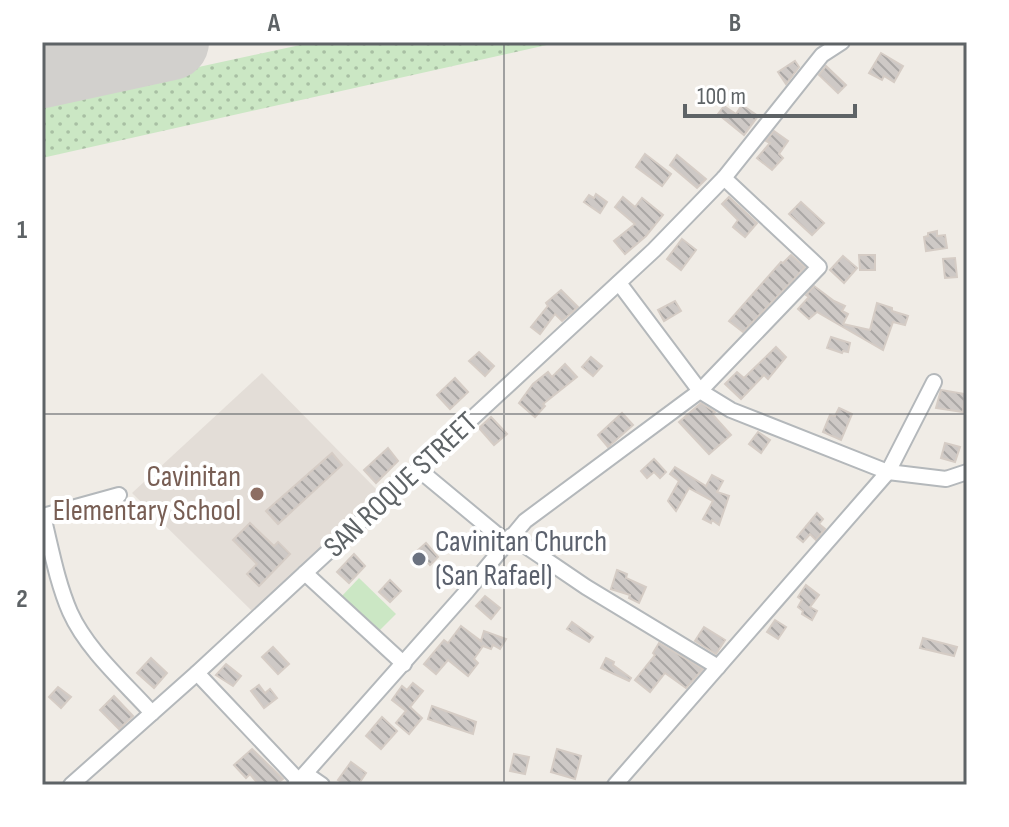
<svg xmlns="http://www.w3.org/2000/svg" width="1009" height="827" font-family="'Sofia Sans Condensed',sans-serif">
  <style>
    .education { fill: #e3ddd7 }
    .grass { fill: url(#grass-dots) }
    .pitch { fill: #cbe7c4 }
    .lines { fill: none; stroke-linecap: round; stroke-linejoin: round }
    .runway { stroke: #d2d0cd; stroke-width: 76 }
    .building { fill: url(#building-back-hatch); stroke: #d5ccc5; stroke-width: 2 }
    .minor-casing { stroke: #b4b8bb; stroke-width: 18 }
    .minor { stroke: #fff; stroke-width: 14 }
    .grid { fill: none; stroke: #5e6366; stroke-width: 2; stroke-opacity: 0.55 }
    .education-dot { fill: #8d6e63; stroke: #fff; stroke-width: 3 }
    .worship-dot { fill: #6b7280; stroke: #fff; stroke-width: 3 }
    .labels { text-anchor: middle; dominant-baseline: central; stroke-width: 8; stroke-linejoin: round; paint-order: stroke }
    .education-label { font-size: 30px; fill: #785e54; stroke: #fff; text-anchor: end }
    .street-label { font-size: 30px; fill: #5e6366; stroke: #fff }
    .worship-label { font-size: 30px; fill: #5b616d; stroke: #fff; text-anchor: start }
    .neatline { fill: none; stroke: #5e6366; stroke-width: 3 }
    .grid-label { font-size: 26px; text-anchor: middle; font-weight: bold; fill: #5e6366 }
  </style>
  <defs>
    <pattern id="grass-dots" width="8" height="8" patternUnits="userSpaceOnUse" patternTransform="scale(2)"><rect width="8" height="8" fill="#cbe7c4"/><path d="M2 2h.1M6 6h.1" fill="none" stroke="#a8bfa3" stroke-width="1.8" stroke-linecap="round"/></pattern>
    <pattern id="building-back-hatch" width="6" height="6" patternUnits="userSpaceOnUse" patternTransform="scale(2)"><rect width="6" height="6" fill="#cec9c6"/><path d="M-1 5l2 2M0 0l6 6M5-1l2 2" fill="none" stroke="#aaa7a5"/></pattern>
  </defs>
  <rect width="100%" height="100%" fill="#f0ece6"/>
  <path class="education" d="M 262,373 L 382,495 L 254,613 L 132,493 Z"/>
  <path class="grass" d="M 314,42 L 560,42 L 42,158 L 42,101 Z"/>
  <path class="pitch" d="M 359,578 L 396,614 L 378,632 L 341,597 Z"/>
  <g class="lines">
    <path class="runway" d="M 42,70 L 171,42"/>
  </g>
  <g class="building">
    <path d="M 881,53 L 903,66 L 894,82 L 884,76 L 882,80 L 869,73 Z"/>
    <path d="M 795,61 L 799,67 L 786,84 L 778,72 Z"/>
    <path d="M 826,66 L 846,85 L 838,93 L 819,75 Z"/>
    <path d="M 742,105 L 758,116 L 744,135 L 718,114 L 724,106 L 736,114 Z"/>
    <path d="M 774,131 L 788,141 L 779,154 L 783,158 L 772,170 L 757,158 L 770,143 L 766,141 Z"/>
    <path d="M 645,154 L 671,174 L 662,186 L 636,167 Z"/>
    <path d="M 677,155 L 706,179 L 697,188 L 670,165 Z"/>
    <path d="M 596,194 L 607,202 L 600,213 L 584,202 L 589,195 L 594,198 Z"/>
    <path d="M 623,197 L 635,207 L 642,198 L 663,215 L 646,236 L 625,254 L 614,241 L 635,224 L 615,207 Z"/>
    <path d="M 729,197 L 757,223 L 745,237 L 733,227 L 738,220 L 722,204 Z"/>
    <path d="M 801,202 L 824,223 L 812,235 L 789,214 Z"/>
    <path d="M 937,231 L 937,236 L 945,235 L 947,248 L 926,251 L 924,237 L 928,236 L 928,233 Z"/>
    <path d="M 682,239 L 696,250 L 681,270 L 667,259 Z"/>
    <path d="M 791,255 L 805,267 L 797,276 L 743,332 L 729,321 L 781,262 L 783,263 Z"/>
    <path d="M 859,255 L 875,255 L 875,270 L 860,270 Z"/>
    <path d="M 843,256 L 857,268 L 844,283 L 830,270 Z"/>
    <path d="M 955,258 L 957,277 L 945,278 L 943,259 Z"/>
    <path d="M 814,286 L 834,301 L 845,306 L 842,311 L 848,314 L 843,324 L 870,330 L 877,303 L 892,308 L 892,311 L 908,316 L 905,325 L 893,322 L 883,350 L 817,312 L 809,319 L 798,309 L 809,297 L 806,295 Z"/>
    <path d="M 561,290 L 578,307 L 562,321 L 555,314 L 540,334 L 531,327 L 548,306 L 546,303 Z"/>
    <path d="M 675,301 L 681,311 L 664,321 L 658,310 Z"/>
    <path d="M 831,337 L 850,343 L 848,352 L 843,351 L 842,353 L 827,348 Z"/>
    <path d="M 776,347 L 786,357 L 768,379 L 764,375 L 741,399 L 725,384 L 737,372 L 744,378 Z"/>
    <path d="M 479,352 L 494,366 L 485,376 L 469,361 Z"/>
    <path d="M 591,357 L 602,366 L 593,376 L 582,367 Z"/>
    <path d="M 565,364 L 577,377 L 543,404 L 545,406 L 535,417 L 519,403 L 533,384 L 548,372 L 552,377 Z"/>
    <path d="M 455,378 L 468,392 L 450,409 L 437,395 Z"/>
    <path d="M 941,390 L 965,394 L 963,412 L 936,408 Z"/>
    <path d="M 701,403 L 715,412 L 712,414 L 731,435 L 709,454 L 679,422 Z"/>
    <path d="M 839,408 L 852,414 L 841,440 L 823,432 L 830,415 L 835,416 Z"/>
    <path d="M 622,413 L 633,425 L 608,447 L 598,435 Z"/>
    <path d="M 491,417 L 507,434 L 494,445 L 479,428 Z"/>
    <path d="M 758,432 L 770,440 L 761,453 L 749,444 Z"/>
    <path d="M 945,443 L 960,447 L 955,462 L 941,458 Z"/>
    <path d="M 388,448 L 398,461 L 376,483 L 364,470 Z"/>
    <path d="M 332,453 L 342,465 L 278,524 L 266,511 Z"/>
    <path d="M 654,459 L 666,472 L 660,478 L 654,472 L 647,478 L 641,471 Z"/>
    <path d="M 675,467 L 706,486 L 712,475 L 723,481 L 717,492 L 729,496 L 719,525 L 712,520 L 711,523 L 703,519 L 713,501 L 689,488 L 676,511 L 668,501 L 679,481 L 670,474 Z"/>
    <path d="M 817,513 L 823,519 L 819,524 L 825,529 L 816,540 L 810,534 L 803,542 L 797,537 Z"/>
    <path d="M 250,523 L 274,546 L 278,542 L 290,554 L 259,586 L 247,574 L 257,564 L 233,540 Z"/>
    <path d="M 426,543 L 438,557 L 430,565 L 417,551 Z"/>
    <path d="M 354,554 L 365,566 L 349,583 L 337,572 Z"/>
    <path d="M 617,570 L 627,574 L 626,578 L 646,587 L 639,603 L 629,598 L 630,595 L 611,589 Z"/>
    <path d="M 390,580 L 401,591 L 390,602 L 379,592 Z"/>
    <path d="M 806,585 L 819,595 L 810,607 L 817,611 L 812,620 L 802,614 L 803,611 L 798,607 L 802,600 L 798,597 Z"/>
    <path d="M 485,596 L 500,608 L 491,619 L 476,606 Z"/>
    <path d="M 775,620 L 786,627 L 778,639 L 767,632 Z"/>
    <path d="M 572,622 L 593,637 L 589,642 L 567,629 Z"/>
    <path d="M 461,626 L 481,641 L 484,631 L 506,639 L 500,649 L 493,645 L 491,649 L 483,646 L 474,659 L 478,663 L 468,676 L 448,660 L 436,674 L 424,664 L 444,640 L 448,643 Z"/>
    <path d="M 704,627 L 725,640 L 716,654 L 695,641 Z"/>
    <path d="M 923,638 L 957,647 L 954,656 L 920,648 Z"/>
    <path d="M 659,643 L 703,669 L 686,688 L 665,673 L 650,692 L 635,680 L 655,655 L 653,653 Z"/>
    <path d="M 273,647 L 289,664 L 278,674 L 262,657 Z"/>
    <path d="M 151,658 L 167,673 L 154,688 L 137,673 Z"/>
    <path d="M 606,658 L 614,662 L 613,665 L 631,678 L 629,681 L 601,668 Z"/>
    <path d="M 226,664 L 241,676 L 233,686 L 216,675 Z"/>
    <path d="M 413,683 L 423,691 L 410,707 L 422,718 L 409,734 L 396,723 L 406,711 L 392,700 L 402,686 L 407,690 Z"/>
    <path d="M 259,685 L 265,693 L 270,689 L 277,698 L 264,708 L 251,691 Z"/>
    <path d="M 58,687 L 71,697 L 61,708 L 49,697 Z"/>
    <path d="M 114,696 L 133,716 L 119,729 L 100,710 Z"/>
    <path d="M 432,706 L 476,722 L 473,734 L 428,719 Z"/>
    <path d="M 382,717 L 397,731 L 381,749 L 366,736 Z"/>
    <path d="M 252,749 L 283,779 L 275,785 L 259,785 L 250,774 L 246,778 L 234,765 Z"/>
    <path d="M 557,749 L 581,756 L 575,779 L 551,772 Z"/>
    <path d="M 514,754 L 529,757 L 525,774 L 510,771 Z"/>
    <path d="M 351,762 L 366,773 L 358,785 L 346,785 L 338,780 Z"/>
  </g>
  <g class="lines">
    <defs>
      <g id="minor">
        <path d="M 619,283 L 700,391 L 731,410 L 888,472 L 946,479 L 967,472"/>
        <path d="M 418,469 L 506,542"/>
        <path d="M 119,495 L 43,516 C 51,548 57,582 70,612 C 87,650 124,682 152,713"/>
        <path d="M 511,536 L 586,587 L 718,667"/>
        <path d="M 305,573 L 404,664"/>
        <path d="M 197,673 L 299,781"/>
        <path d="M 306,774 L 322,785"/>
        <path d="M 71,785 L 197,673 L 654,250 L 724,178 L 822,55 L 842,42"/>
        <path d="M 295,785 L 467,591 L 525,521 L 700,391 L 819,267 L 724,178"/>
        <path d="M 615,785 L 888,472 L 934,382"/>
      </g>
    </defs>
    <use href="#minor" class="minor-casing"/>
    <use href="#minor" class="minor"/>
  </g>
  <path class="grid" d="M 504,42 L 504,785M 42,414 L 967,414"/>
  <circle class="education-dot" cx="257" cy="494" r="8"/>
  <circle class="worship-dot" cx="419" cy="559" r="8"/>
  <g class="labels">
    <g class="education-label">
      <text x="241" y="477">Cavinitan<tspan x="241" dy="34">Elementary School</tspan></text>
    </g>
    <g class="street-label">
      <text transform="translate(401 485) rotate(-43)">SAN ROQUE STREET</text>
    </g>
    <g class="worship-label">
      <text x="435" y="542">Cavinitan Church<tspan x="435" dy="34">(San Rafael)</tspan></text>
    </g>
  </g>
  <rect width="1009" height="827" fill="none" stroke="#ffffff" stroke-width="88"/>
  <path d="M685 104v12h170v-12" fill="none" stroke="#5e6366" stroke-width="4"/>
  <text x="697" y="104" font-size="24" fill="#5e6366" stroke="#ffffff" stroke-width="6" paint-order="stroke">100 m</text>
  <rect x="44" y="44" width="921" height="739" class="neatline"/>
  <g class="grid-label">
    <text x="274" y="31">A</text>
    <text x="735" y="31">B</text>
    <text x="22" y="238">1</text>
    <text x="22" y="607">2</text>
  </g>
</svg>
